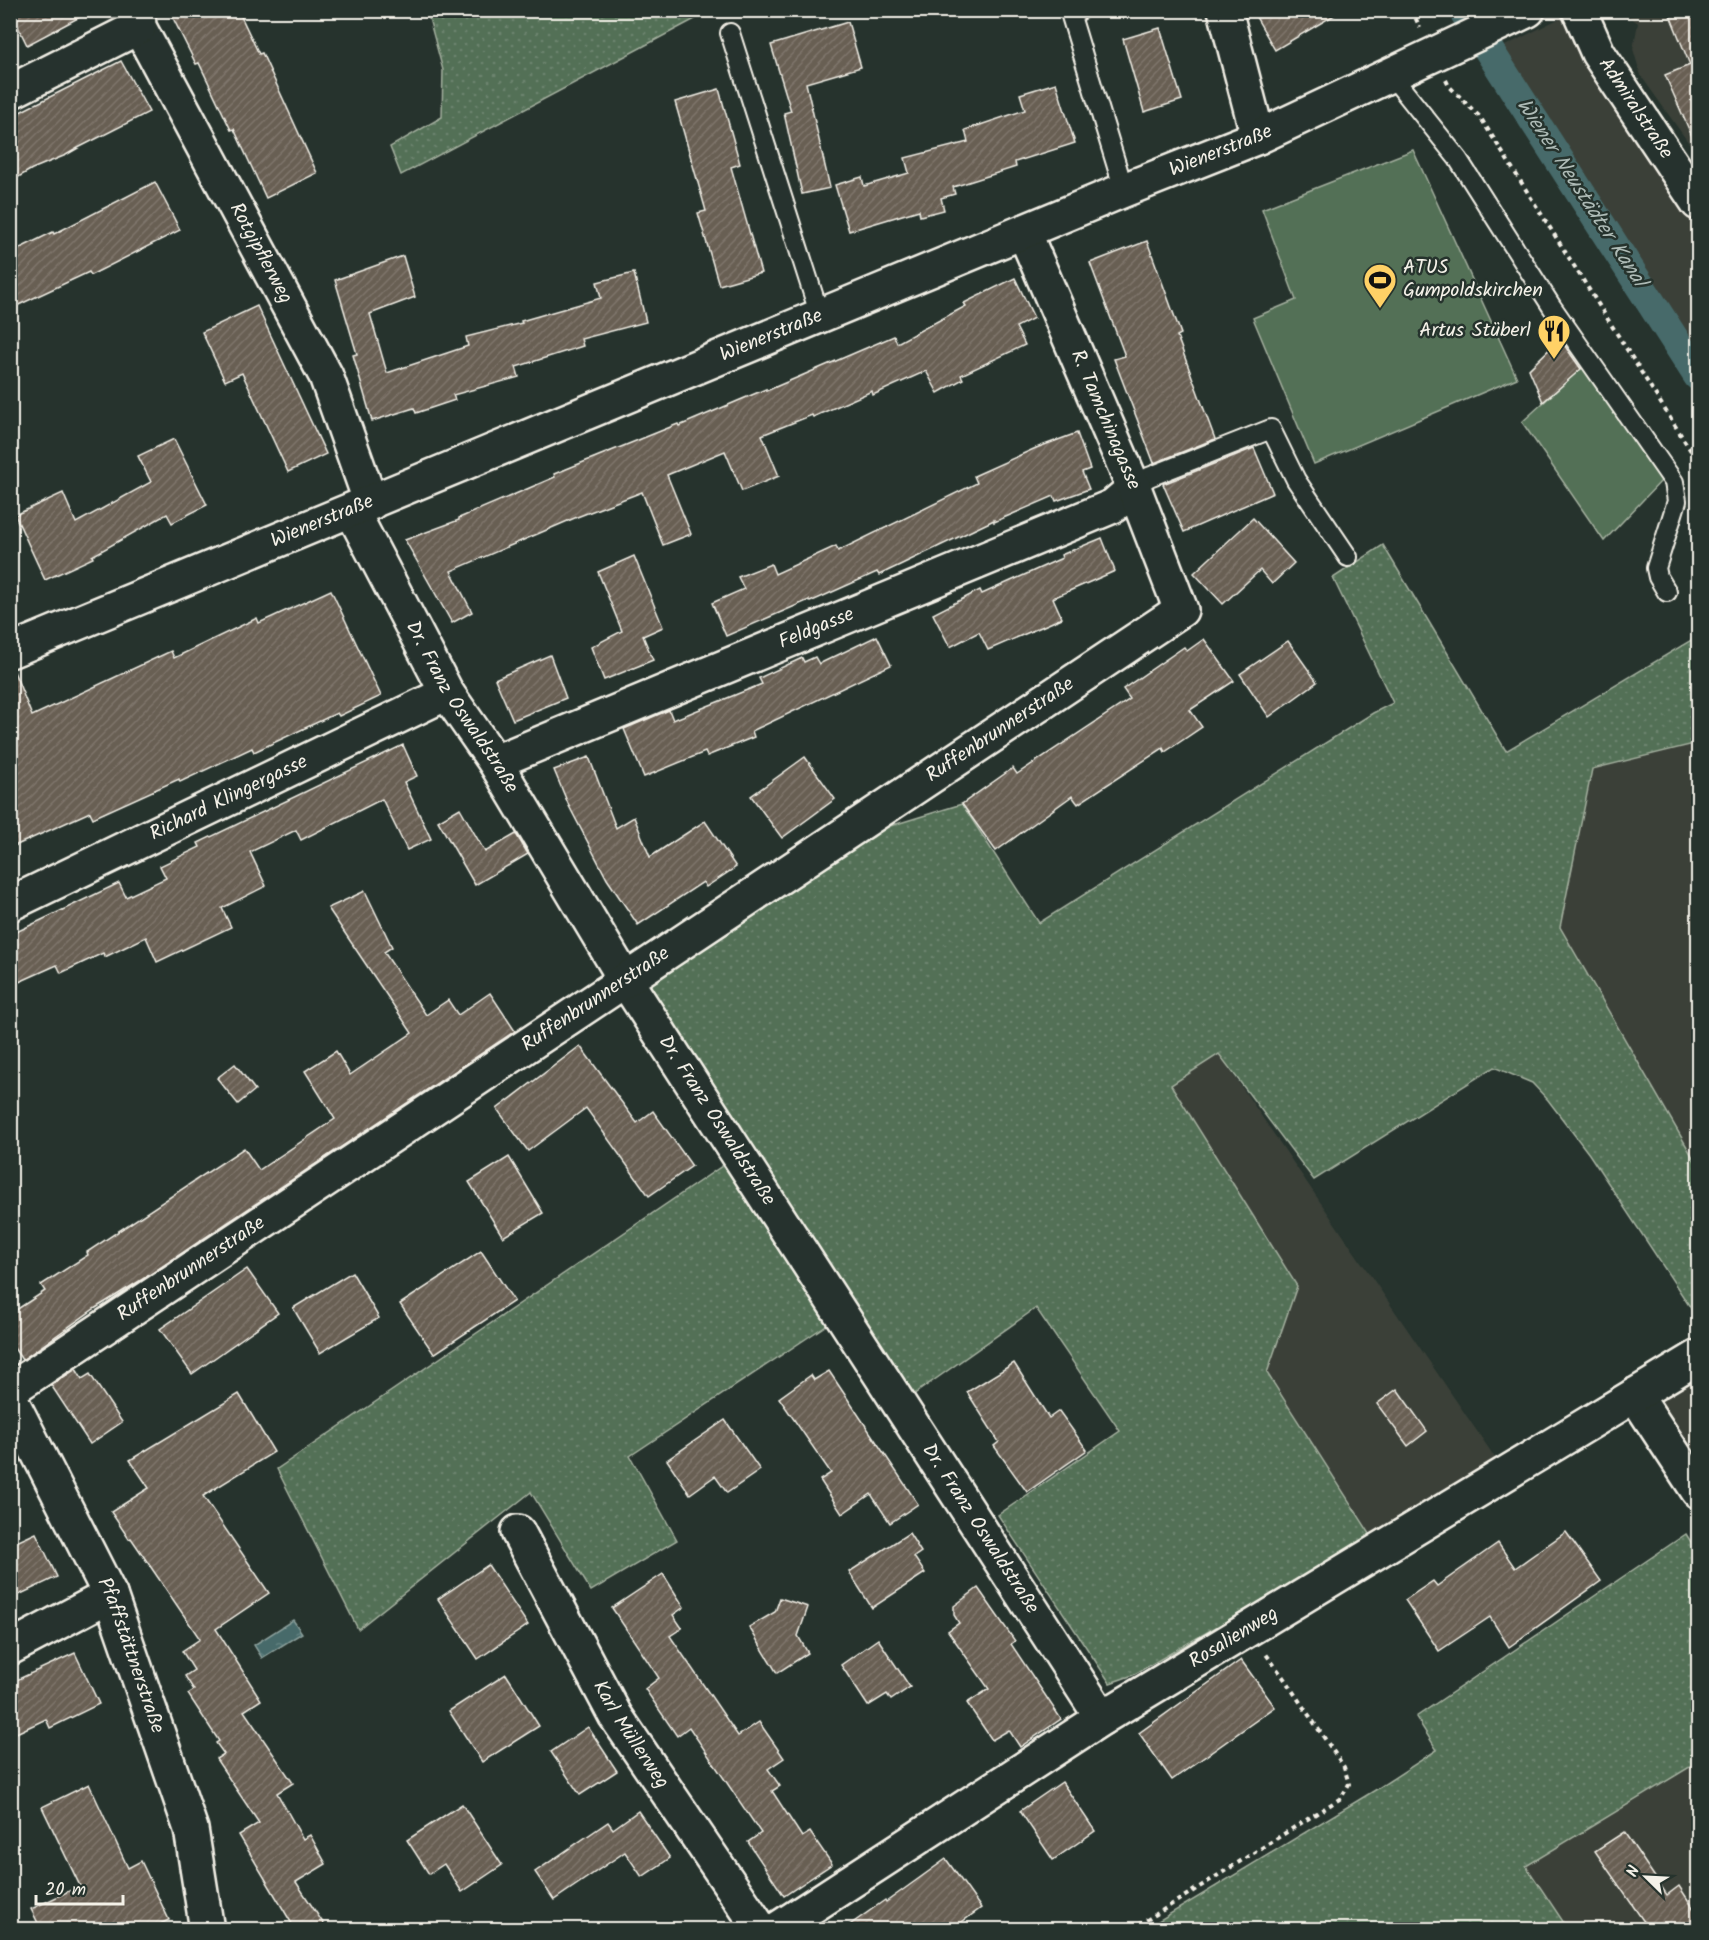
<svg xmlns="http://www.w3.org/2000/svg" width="1709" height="1940" font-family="Kalam,sans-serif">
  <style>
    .built { fill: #3a4038 }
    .grass { fill: url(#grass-dots); stroke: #a4b09f; stroke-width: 1.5 }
    .park { fill: #536f56; stroke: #a4b09f; stroke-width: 1.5 }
    .water { fill: url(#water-ripples); stroke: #8ca09c; stroke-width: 1.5 }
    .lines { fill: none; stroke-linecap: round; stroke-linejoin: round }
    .canal { stroke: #466a6a; stroke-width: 30 }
    .building { fill: url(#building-hatch); stroke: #f4f1e8; stroke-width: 1.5 }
    .service-casing { stroke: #f4f1e8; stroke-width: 22 }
    .minor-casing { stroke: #f4f1e8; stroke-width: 38 }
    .tertiary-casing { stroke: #f4f1e8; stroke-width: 38 }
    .path { stroke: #f4f1e8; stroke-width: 4; stroke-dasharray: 4.5 4.5; stroke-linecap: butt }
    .service { stroke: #26332d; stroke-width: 18 }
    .minor { stroke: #26332d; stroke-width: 33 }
    .tertiary { stroke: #26332d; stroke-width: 33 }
    .labels { text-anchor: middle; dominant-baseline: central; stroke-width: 5; stroke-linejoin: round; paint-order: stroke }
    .street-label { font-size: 20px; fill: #f4f1e8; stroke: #26332d }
    .poi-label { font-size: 20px; fill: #f4f1e8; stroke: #26332d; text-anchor: start }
    .water-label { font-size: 21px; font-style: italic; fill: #aebbb6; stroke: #26332d }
  </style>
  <defs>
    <pattern id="grass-dots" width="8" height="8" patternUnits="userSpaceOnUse" patternTransform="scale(1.5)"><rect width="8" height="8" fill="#536f56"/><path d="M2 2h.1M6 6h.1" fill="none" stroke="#6c846e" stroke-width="1.8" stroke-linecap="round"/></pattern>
    <pattern id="water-ripples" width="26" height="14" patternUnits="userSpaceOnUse" patternTransform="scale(1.5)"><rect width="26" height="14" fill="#466a6a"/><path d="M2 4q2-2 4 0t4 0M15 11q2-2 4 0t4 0" fill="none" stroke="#61807f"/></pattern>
    <pattern id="building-hatch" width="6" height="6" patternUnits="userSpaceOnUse" patternTransform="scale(1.5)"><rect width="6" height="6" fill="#685e53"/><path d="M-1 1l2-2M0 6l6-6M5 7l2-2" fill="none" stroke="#7e766c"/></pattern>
  </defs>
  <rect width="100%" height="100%" fill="#26332d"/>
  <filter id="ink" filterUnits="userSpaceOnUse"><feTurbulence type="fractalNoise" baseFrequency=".0167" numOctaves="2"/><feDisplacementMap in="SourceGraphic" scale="12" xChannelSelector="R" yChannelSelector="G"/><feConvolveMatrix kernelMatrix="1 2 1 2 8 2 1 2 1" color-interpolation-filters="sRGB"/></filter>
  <g filter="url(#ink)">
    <g class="built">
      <path d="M 1622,11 L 1698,11 L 1698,156 L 1641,76 L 1633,49 L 1638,23 Z"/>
      <path d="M 1566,15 L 1698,218 L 1698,365 L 1491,53 Z"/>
      <path d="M 1698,743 L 1698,1166 L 1560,927 L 1592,769 Z"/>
      <path d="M 1219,1054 L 1496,1459 L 1372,1537 L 1267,1372 L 1297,1285 L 1171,1085 Z"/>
      <path d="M 1698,1340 L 1698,1458 L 1642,1374 Z"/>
      <path d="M 1698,1762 L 1698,1929 L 1568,1929 L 1525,1866 Z"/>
    </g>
    <g class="grass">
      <path d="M 427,11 L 427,10 L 710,11 L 401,175 L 390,147 L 442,117 L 443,70 Z"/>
      <path d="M 1383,545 L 1506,751 L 1698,636 L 1698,743 L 1592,769 L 1560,927 L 1698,1166 L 1698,1319 L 1589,1154 L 1548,1100 L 1532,1083 L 1494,1067 L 1314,1180 L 1219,1054 L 1171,1085 L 1297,1286 L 1267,1373 L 1372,1537 L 1133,1675 L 1110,1683 L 998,1515 L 1120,1431 L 1036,1308 L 913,1395 L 855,1306 L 630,1456 L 677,1540 L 591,1591 L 531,1492 L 358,1629 L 277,1469 L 741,1153 L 640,986 L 877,830 L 962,804 L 1039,923 L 1373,713 L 1393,703 L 1333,578 Z"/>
      <path d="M 1686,1534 L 1698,1553 L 1698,1762 L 1526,1866 L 1568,1929 L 1145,1929 L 1377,1789 L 1437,1750 L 1416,1717 Z"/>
    </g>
    <g class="park">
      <path d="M 1413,150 L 1517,378 L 1314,464 L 1253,318 L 1296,300 L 1262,209 Z"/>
      <path d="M 1585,365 L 1662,480 L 1604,541 L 1522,422 Z"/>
    </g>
    <path class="water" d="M 293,1620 L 302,1633 L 262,1658 L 254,1645 Z"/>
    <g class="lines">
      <path class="canal" d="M 1463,10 L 1698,376"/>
    </g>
    <g class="building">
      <path d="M 10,10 L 93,10 L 27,45 Z"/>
      <path d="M 169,10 L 238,10 L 259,54 L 262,53 L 317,173 L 266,198 L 234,129 L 231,130 L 199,63 L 196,64 Z"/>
      <path d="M 1252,10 L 1343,10 L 1275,50 Z"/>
      <path d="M 1668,10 L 1698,10 L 1698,150 L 1665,75 L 1690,65 Z"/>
      <path d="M 848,22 L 861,67 L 806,83 L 830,188 L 802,194 L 784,113 L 791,111 L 771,45 Z"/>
      <path d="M 1160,28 L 1182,100 L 1144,112 L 1123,39 Z"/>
      <path d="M 121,61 L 149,112 L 78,148 L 66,155 L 32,169 L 10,182 L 10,117 Z"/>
      <path d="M 1056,83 L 1075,143 L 1015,162 L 1016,167 L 953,187 L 955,194 L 941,198 L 944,210 L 920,216 L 919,210 L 849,231 L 835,185 L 862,177 L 864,186 L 909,173 L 905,158 L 968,142 L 965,130 L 1025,110 L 1020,94 Z"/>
      <path d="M 719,89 L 740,164 L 731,167 L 761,273 L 719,285 L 698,213 L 706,211 L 675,102 Z"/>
      <path d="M 155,182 L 180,230 L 91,275 L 89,272 L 10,309 L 10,253 L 53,232 L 54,234 Z"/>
      <path d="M 1147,241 L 1181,334 L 1177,336 L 1215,439 L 1154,463 L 1114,359 L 1125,356 L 1090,263 Z"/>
      <path d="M 403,256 L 415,297 L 370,314 L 387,373 L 468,346 L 466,337 L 522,323 L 521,321 L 601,298 L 597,282 L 634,273 L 646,322 L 581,339 L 583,346 L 516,367 L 519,377 L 453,395 L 455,400 L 416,413 L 414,408 L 372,421 L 353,355 L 357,354 L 335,280 Z"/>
      <path d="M 1015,278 L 1034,318 L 1016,327 L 1025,345 L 961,375 L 963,379 L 938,393 L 926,371 L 873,395 L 872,391 L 813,417 L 812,415 L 762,435 L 779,476 L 742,491 L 725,451 L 667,475 L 691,534 L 663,545 L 642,492 L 577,517 L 451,571 L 472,612 L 452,623 L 405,540 L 459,520 L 459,518 L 555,477 L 554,474 L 678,424 L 679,426 L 766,389 L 766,391 L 894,336 L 897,343 L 966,306 L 964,303 Z"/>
      <path d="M 257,306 L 326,454 L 288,472 L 242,373 L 225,381 L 202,332 Z"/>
      <path d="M 1560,339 L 1581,369 L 1543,402 L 1529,369 Z"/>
      <path d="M 1077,433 L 1090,469 L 1082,472 L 1089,489 L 1056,501 L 1054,496 L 994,522 L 994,520 L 879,575 L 877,572 L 810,602 L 809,600 L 726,636 L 712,603 L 744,589 L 738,577 L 771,564 L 775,574 L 836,546 L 838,551 L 977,483 L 974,476 L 1036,448 Z"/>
      <path d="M 174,439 L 207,505 L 172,523 L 167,514 L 92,556 L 93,558 L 45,580 L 15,515 L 63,493 L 76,523 L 151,482 L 138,456 Z"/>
      <path d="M 1254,448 L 1273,493 L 1184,532 L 1163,484 Z"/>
      <path d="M 1253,518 L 1294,563 L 1272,584 L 1260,570 L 1223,604 L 1194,573 Z"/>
      <path d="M 1102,538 L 1115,571 L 1053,598 L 1062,618 L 988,650 L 979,632 L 950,647 L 933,614 L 980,590 L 982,594 L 1062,558 L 1061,555 Z"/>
      <path d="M 634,556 L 663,627 L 643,636 L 653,660 L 604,680 L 591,647 L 622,631 L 598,572 Z"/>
      <path d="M 331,590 L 381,696 L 339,716 L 337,713 L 254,752 L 252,748 L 180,782 L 179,779 L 93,818 L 90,812 L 10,848 L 10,669 L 13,669 L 32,716 L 171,651 L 174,658 L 257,618 L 259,623 Z"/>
      <path d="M 877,636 L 891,665 L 752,731 L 754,737 L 707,756 L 705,752 L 644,777 L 624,729 L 669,710 L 673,720 L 762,684 L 759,678 L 802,658 L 804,662 L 815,657 L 819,664 Z"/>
      <path d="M 1204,639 L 1234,681 L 1190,710 L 1202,727 L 1165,752 L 1163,748 L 1078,804 L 1072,796 L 996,851 L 962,804 L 1013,768 L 1017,774 L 1130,699 L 1123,689 L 1184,647 L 1187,651 Z"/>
      <path d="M 1288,641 L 1317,682 L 1269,717 L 1240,674 Z"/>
      <path d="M 550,655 L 566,698 L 513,720 L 495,679 Z"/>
      <path d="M 403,745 L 417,776 L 404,782 L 431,839 L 407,850 L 382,799 L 301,840 L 296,830 L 250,852 L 266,886 L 222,908 L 231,927 L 157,962 L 146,937 L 105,957 L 103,953 L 61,973 L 57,965 L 10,986 L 10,935 L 119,883 L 126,897 L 166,878 L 160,866 L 200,847 L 198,843 Z"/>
      <path d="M 589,757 L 616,828 L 634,817 L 650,857 L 705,821 L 736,867 L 706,887 L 703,882 L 638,925 L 607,879 L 569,806 L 554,770 Z"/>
      <path d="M 805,757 L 835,799 L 782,838 L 751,796 Z"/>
      <path d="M 460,808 L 485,852 L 516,834 L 528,854 L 475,885 L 438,821 Z"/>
      <path d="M 365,891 L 392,947 L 384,952 L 426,1015 L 448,1000 L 458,1015 L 490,993 L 515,1031 L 146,1277 L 94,1309 L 22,1360 L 10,1342 L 10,1314 L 45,1291 L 41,1285 L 88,1255 L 87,1252 L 244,1148 L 259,1170 L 335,1119 L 305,1071 L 336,1051 L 350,1075 L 412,1033 L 328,908 Z"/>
      <path d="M 580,1046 L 637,1123 L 653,1111 L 692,1166 L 649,1196 L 586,1108 L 528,1151 L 497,1109 Z"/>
      <path d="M 235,1064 L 255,1090 L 238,1104 L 217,1078 Z"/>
      <path d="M 509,1157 L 543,1213 L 503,1237 L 469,1182 Z"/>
      <path d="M 481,1251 L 514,1301 L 434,1354 L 400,1304 Z"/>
      <path d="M 247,1269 L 278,1313 L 192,1374 L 160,1329 Z"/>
      <path d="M 352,1272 L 379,1318 L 320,1353 L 293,1308 Z"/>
      <path d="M 1014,1363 L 1049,1418 L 1059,1411 L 1087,1450 L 1027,1492 L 994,1446 L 999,1442 L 967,1392 Z"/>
      <path d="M 76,1369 L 82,1379 L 90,1374 L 122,1422 L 90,1444 L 51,1385 Z"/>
      <path d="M 829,1371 L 918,1504 L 890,1523 L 871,1494 L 842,1514 L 820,1480 L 831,1473 L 779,1398 L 811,1375 L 814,1380 Z"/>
      <path d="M 1397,1389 L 1427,1431 L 1408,1446 L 1377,1404 Z"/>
      <path d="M 239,1394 L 274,1452 L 203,1496 L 269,1593 L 216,1629 L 261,1700 L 244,1711 L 293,1783 L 277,1793 L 303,1839 L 310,1835 L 326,1864 L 296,1882 L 327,1929 L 295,1929 L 239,1835 L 259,1823 L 216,1759 L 224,1754 L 216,1743 L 219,1741 L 188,1694 L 194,1690 L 185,1676 L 194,1670 L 182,1651 L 200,1639 L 131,1538 L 129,1539 L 111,1512 L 149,1488 L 130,1460 Z"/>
      <path d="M 725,1420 L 760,1470 L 727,1493 L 715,1476 L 690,1494 L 667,1460 Z"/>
      <path d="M 1566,1532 L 1601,1581 L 1509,1647 L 1490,1617 L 1439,1651 L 1405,1600 L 1433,1581 L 1437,1586 L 1498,1543 L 1515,1568 Z"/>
      <path d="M 36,1533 L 57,1577 L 10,1599 L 10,1545 Z"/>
      <path d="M 909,1533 L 921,1552 L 914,1557 L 925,1573 L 872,1608 L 849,1572 Z"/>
      <path d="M 488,1565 L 528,1625 L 478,1659 L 438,1599 Z"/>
      <path d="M 663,1574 L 684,1607 L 673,1615 L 682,1628 L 670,1636 L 738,1736 L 759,1722 L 784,1758 L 768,1769 L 780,1786 L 772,1791 L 802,1837 L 810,1832 L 832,1864 L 784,1896 L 748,1842 L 761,1833 L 689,1727 L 677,1736 L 645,1689 L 659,1678 L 612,1608 Z"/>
      <path d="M 978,1588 L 1015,1641 L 1011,1644 L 1061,1719 L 1020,1747 L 1009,1730 L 992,1740 L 967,1703 L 989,1689 L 948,1631 L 959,1623 L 954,1615 L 954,1606 Z"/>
      <path d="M 780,1598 L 808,1607 L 798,1636 L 808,1653 L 777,1673 L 749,1627 L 775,1612 Z"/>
      <path d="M 878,1639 L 910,1687 L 891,1700 L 887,1694 L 868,1706 L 841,1665 Z"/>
      <path d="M 75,1653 L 99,1704 L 50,1728 L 46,1719 L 10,1736 L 10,1683 Z"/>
      <path d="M 1241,1660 L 1275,1707 L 1172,1780 L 1139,1733 Z"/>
      <path d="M 506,1674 L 539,1726 L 482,1762 L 449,1711 Z"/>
      <path d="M 588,1727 L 617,1771 L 580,1795 L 551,1752 Z"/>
      <path d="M 1062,1782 L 1095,1831 L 1053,1860 L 1020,1811 Z"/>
      <path d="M 89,1784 L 128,1868 L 141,1861 L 169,1920 L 149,1929 L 41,1929 L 31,1909 L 80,1886 L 42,1807 Z"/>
      <path d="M 462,1804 L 502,1865 L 462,1892 L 444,1864 L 429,1874 L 407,1840 Z"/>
      <path d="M 638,1811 L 670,1858 L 642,1877 L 625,1852 L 554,1900 L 535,1872 L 608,1822 L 613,1829 Z"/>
      <path d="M 1624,1832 L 1667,1895 L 1679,1886 L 1698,1915 L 1698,1929 L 1649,1929 L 1595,1851 Z"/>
      <path d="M 946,1859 L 981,1908 L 952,1929 L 844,1929 L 885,1900 L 886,1902 Z"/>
    </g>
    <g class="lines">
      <defs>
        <g id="service">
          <path d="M 1080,10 L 1071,16 L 1124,190"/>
          <path d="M 730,33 L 820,316"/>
          <path d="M 1391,75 L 1458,159 L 1552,307 L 1674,482 L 1677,501 L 1656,568 L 1658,577 L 1667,592"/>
          <path d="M 1134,488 L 1149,477 L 1271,429 L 1296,480 L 1348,557"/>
        </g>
        <g id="minor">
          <path id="s1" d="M 138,10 L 139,27 L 326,376 L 371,503"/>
          <path d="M 1225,10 L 1258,137"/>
          <path id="s2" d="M 1579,10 L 1598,53 L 1698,203"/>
          <path d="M 10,92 L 139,27"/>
          <path id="s3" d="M 352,511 L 447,693 L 495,762 L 626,981 L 1102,1718"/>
          <path id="s4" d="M 495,762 L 1113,506 L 1134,488"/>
          <path id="s5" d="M 10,904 L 447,693"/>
          <path id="s6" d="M 10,1390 L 1181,610 L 1134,488 L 1024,232"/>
          <path d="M 1635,1395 L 1698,1491"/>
          <path id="s7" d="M 10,1398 L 110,1595 L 191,1829 L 207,1930"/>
          <path id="s8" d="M 518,1532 L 615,1715 L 761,1930"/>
          <path d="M 10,1648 L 110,1595"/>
          <path id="s9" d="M 776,1930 L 1102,1718 L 1698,1357"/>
        </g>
        <g id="tertiary">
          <path id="s10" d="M 10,651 L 1124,190 L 1258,137 L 1528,10"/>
        </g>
      </defs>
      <use href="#service" class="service-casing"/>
      <use href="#minor" class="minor-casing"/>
      <use href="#tertiary" class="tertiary-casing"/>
      <g class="path">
        <path d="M 1412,10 L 1420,28"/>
        <path d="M 1446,80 L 1449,86 L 1480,117 L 1698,462"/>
        <path d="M 1131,1930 L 1341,1798 L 1349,1784 L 1344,1767 L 1283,1677 L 1266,1654"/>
      </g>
      <use href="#service" class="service"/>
      <use href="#minor" class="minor"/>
      <use href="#tertiary" class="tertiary"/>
    </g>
  </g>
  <defs>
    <symbol id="stadium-pin" viewBox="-11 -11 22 30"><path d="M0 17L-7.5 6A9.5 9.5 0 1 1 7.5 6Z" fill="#ffd166" stroke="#26332d"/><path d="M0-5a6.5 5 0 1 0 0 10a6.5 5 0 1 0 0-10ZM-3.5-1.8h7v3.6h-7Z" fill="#111"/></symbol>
    <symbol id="restaurant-pin" viewBox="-11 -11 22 30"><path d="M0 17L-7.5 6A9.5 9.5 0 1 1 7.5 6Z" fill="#ffd166" stroke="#26332d"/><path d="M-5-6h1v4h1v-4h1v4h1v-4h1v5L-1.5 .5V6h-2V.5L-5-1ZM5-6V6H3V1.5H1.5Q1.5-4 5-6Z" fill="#111"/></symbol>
  </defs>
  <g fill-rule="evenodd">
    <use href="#stadium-pin" x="1361" y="261" width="38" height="52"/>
    <use href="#restaurant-pin" x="1535" y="312" width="38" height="52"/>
  </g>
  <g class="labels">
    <g class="street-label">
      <text stroke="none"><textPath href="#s2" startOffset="114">Admiralstraße</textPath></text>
      <text stroke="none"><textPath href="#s10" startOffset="1310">Wienerstraße</textPath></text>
      <text stroke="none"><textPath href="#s1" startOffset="274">Rotgipflerweg</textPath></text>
      <text stroke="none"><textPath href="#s10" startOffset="824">Wienerstraße</textPath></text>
      <text transform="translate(1105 420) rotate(67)">R. Tamchinagasse</text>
      <text stroke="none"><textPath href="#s10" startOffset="338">Wienerstraße</textPath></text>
      <text stroke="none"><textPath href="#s4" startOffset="348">Feldgasse</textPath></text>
      <text stroke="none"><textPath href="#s3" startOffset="225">Dr. Franz Oswaldstraße</textPath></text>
      <text stroke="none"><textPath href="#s6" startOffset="1190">Ruffenbrunnerstraße</textPath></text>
      <text stroke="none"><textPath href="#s5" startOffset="243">Richard Klingergasse</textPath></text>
      <text stroke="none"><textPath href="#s6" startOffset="704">Ruffenbrunnerstraße</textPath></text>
      <text stroke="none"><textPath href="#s3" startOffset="711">Dr. Franz Oswaldstraße</textPath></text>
      <text stroke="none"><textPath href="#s6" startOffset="218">Ruffenbrunnerstraße</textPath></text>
      <text stroke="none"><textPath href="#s3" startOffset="1197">Dr. Franz Oswaldstraße</textPath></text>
      <text stroke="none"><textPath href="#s9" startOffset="543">Rosalienweg</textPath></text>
      <text stroke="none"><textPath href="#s7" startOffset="285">Pfaffstättnerstraße</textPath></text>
      <text stroke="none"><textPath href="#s8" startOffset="232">Karl Müllerweg</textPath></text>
    </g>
    <g class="poi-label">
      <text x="1403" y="268">ATUS<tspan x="1403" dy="23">Gumpoldskirchen</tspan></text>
      <text x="1531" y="331" text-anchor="end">Artus Stüberl</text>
    </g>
    <g class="water-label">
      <text transform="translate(1581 193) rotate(57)">Wiener Neustädter Kanal</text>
    </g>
  </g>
  <rect width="1709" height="1940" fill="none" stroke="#26332d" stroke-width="36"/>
  <rect x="18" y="18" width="1673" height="1904" fill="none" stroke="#f4f1e8" stroke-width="2" filter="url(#ink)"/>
  <g transform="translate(1646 1877) rotate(294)" stroke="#26332d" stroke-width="4.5" paint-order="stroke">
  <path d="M0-4.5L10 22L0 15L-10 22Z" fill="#f4f1e8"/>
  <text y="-9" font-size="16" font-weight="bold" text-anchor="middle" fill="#f4f1e8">N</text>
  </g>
  <path d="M36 1895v9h87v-9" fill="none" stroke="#f4f1e8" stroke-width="3"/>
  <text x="45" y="1895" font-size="18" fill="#f4f1e8" stroke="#26332d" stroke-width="4.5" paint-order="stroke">20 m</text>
</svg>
